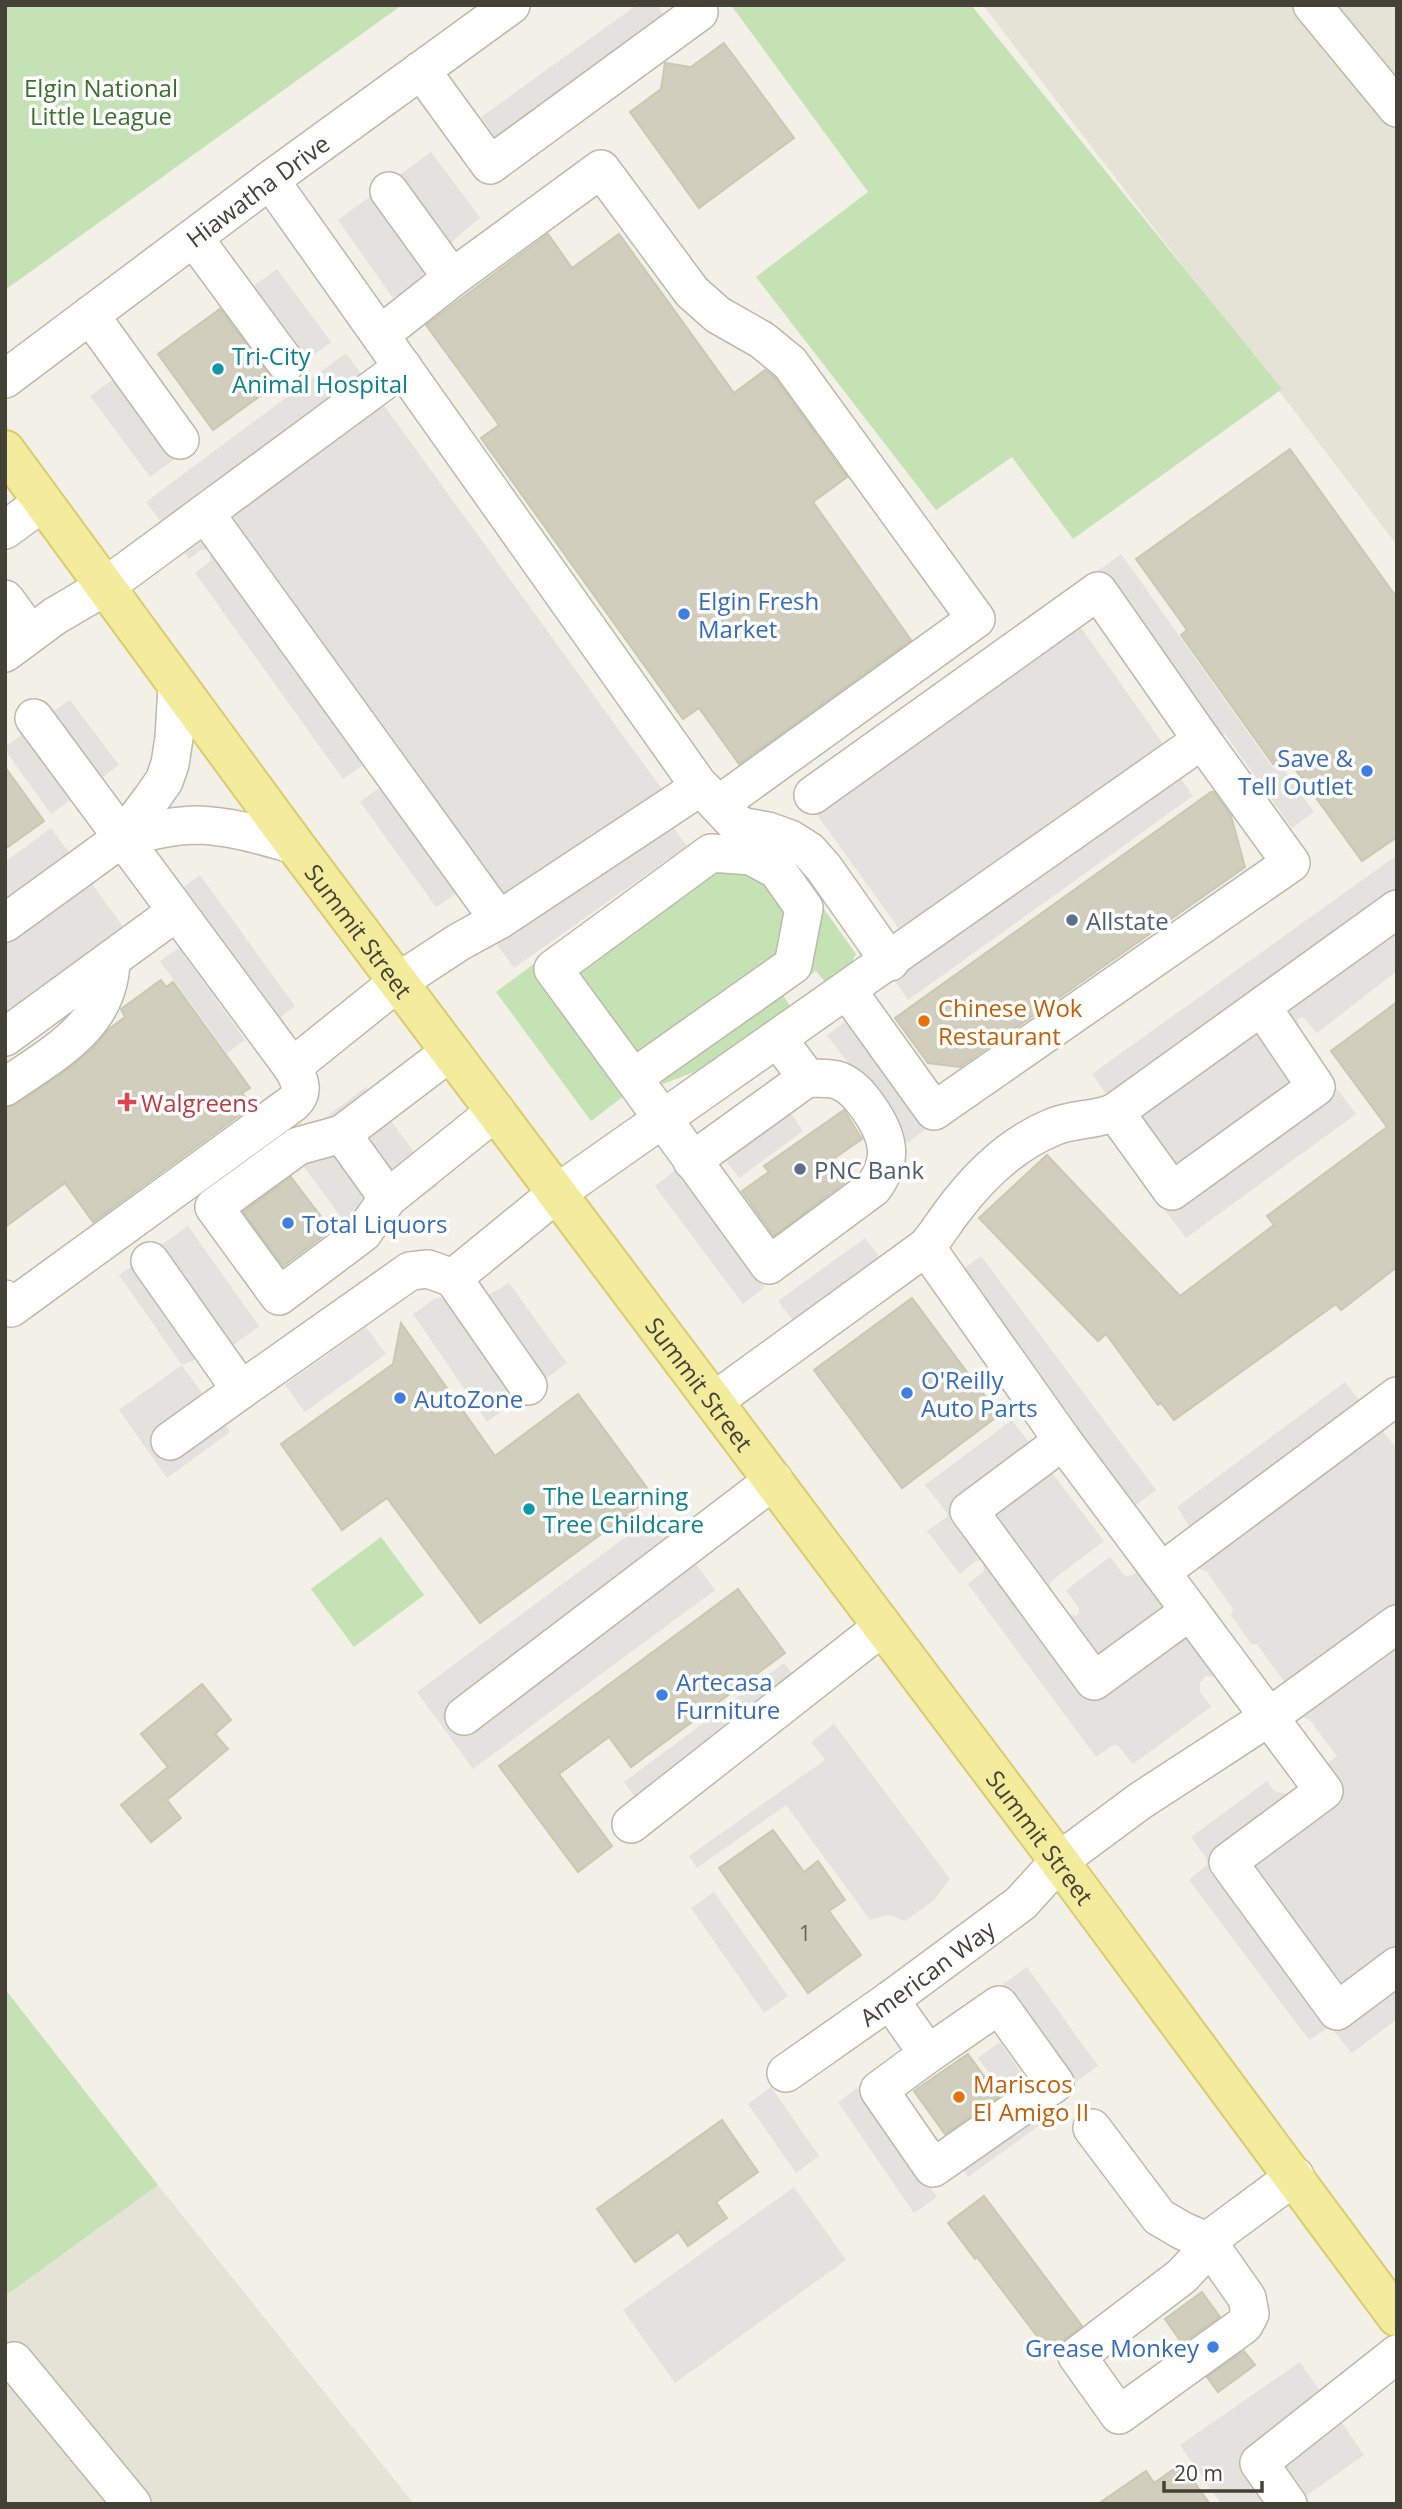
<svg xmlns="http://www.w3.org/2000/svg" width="1402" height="2509" font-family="'Open Sans',sans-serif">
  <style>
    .residential { fill: #e5e3d5 }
    .green { fill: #c4e2b3 }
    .parking { fill: #e3e2de }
    .building { fill: #d2cebd; stroke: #ccc7b1; stroke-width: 2 }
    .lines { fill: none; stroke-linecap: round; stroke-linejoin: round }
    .minor-casing { stroke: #bcb9aa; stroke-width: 40 }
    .major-casing { stroke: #d8cc6e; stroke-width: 42 }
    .minor { stroke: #fff; stroke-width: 37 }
    .major { stroke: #f4ec9d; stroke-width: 38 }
    .culture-dot { fill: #0f9aa8; stroke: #fff; stroke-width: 2.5 }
    .shop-dot { fill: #3f7fe0; stroke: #fff; stroke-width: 2.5 }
    .service-dot { fill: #5c6f8a; stroke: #fff; stroke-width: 2.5 }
    .food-dot { fill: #e8710a; stroke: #fff; stroke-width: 2.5 }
    .health-dot { fill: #e0444e; stroke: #fff; stroke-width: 2.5 }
    .labels { text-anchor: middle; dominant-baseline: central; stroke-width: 7; stroke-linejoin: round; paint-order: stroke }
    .number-label { font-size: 21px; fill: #686458 }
    .park-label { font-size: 24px; fill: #3b702f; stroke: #fff }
    .street-label { font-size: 24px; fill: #444136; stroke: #fff }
    .culture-label { font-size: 24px; fill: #0d838f; stroke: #fff; text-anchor: start }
    .shop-label { font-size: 24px; fill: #366cbe; stroke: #fff; text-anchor: start }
    .service-label { font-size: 24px; fill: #4e5e75; stroke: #fff; text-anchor: start }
    .food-label { font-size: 24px; fill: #c56008; stroke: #fff; text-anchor: start }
    .health-label { font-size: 24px; fill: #be3a42; stroke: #fff; text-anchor: start }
  </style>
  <rect width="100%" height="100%" fill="#f2f0e7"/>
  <g class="residential">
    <path d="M 983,5 L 1397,5 L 1397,545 Z"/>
    <path d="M 158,2185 L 414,2504 L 5,2504 L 5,2296 Z"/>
  </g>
  <g class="green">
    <path d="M 5,5 L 402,5 L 5,290 Z"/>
    <path d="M 731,5 L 971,5 L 1282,389 L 1073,539 L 1012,457 L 936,510 L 756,277 L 868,192 Z"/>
    <path d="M 710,833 L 716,842 L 791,863 L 856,954 L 852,962 L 825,982 L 816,971 L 783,995 L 790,1006 L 707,1067 L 663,1084 L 654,1073 L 591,1121 L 496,992 Z"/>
    <path d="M 381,1537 L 424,1595 L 354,1647 L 311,1589 Z"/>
    <path d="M 5,1989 L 158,2185 L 5,2296 Z"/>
  </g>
  <g class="parking">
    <path d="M 637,5 L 657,5 L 685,45 L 515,166 L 481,117 Z"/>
    <path d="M 431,152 L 480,218 L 459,235 L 415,283 L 393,298 L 338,220 Z"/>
    <path d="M 277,269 L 331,342 L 279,380 L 225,307 Z"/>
    <path d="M 346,353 L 661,788 L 671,825 L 687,846 L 514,968 L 460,894 L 454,895 L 436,907 L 360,802 L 380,787 L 364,765 L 343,779 L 195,573 L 210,561 L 211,553 L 208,549 L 201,550 L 189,559 L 146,502 Z"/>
    <path d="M 142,359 L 201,440 L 150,477 L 90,396 Z"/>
    <path d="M 1121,554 L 1273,768 L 1280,764 L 1314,812 L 1292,828 L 1225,734 L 1214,741 L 1095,573 Z"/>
    <path d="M 1077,622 L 1184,773 L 1181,779 L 1193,796 L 908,1000 L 892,977 L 902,933 L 815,812 Z"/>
    <path d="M 70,700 L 119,765 L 51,814 L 5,750 L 5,747 L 21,735 L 16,728 L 47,706 L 51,713 Z"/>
    <path d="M 51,828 L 127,932 L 5,1019 L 5,862 Z"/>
    <path d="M 1397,855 L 1397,971 L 1317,1033 L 1303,1017 L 1297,1019 L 1305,1047 L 1356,1114 L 1186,1238 L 1111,1139 L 1106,1094 L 1092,1074 Z"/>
    <path d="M 200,875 L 295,1006 L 276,1021 L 181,889 Z"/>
    <path d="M 179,948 L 245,1040 L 227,1053 L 160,961 Z"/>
    <path d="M 846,1021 L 926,1129 L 907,1143 L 827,1035 Z"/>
    <path d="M 366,1087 L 438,1185 L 360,1243 L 288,1145 Z"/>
    <path d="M 788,1109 L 803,1131 L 739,1178 L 723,1157 Z"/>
    <path d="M 677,1169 L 765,1287 L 743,1304 L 655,1186 Z"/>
    <path d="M 188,1226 L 259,1326 L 235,1344 L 182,1365 L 230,1432 L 167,1478 L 119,1410 L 182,1365 L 119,1275 Z"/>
    <path d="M 865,1238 L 882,1261 L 795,1324 L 778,1301 Z"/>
    <path d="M 981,1256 L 1156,1490 L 1133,1507 L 958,1273 Z"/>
    <path d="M 509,1283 L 567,1363 L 487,1422 L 413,1314 L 434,1299 L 481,1293 L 485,1297 Z"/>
    <path d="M 366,1327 L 386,1354 L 305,1412 L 285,1385 Z"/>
    <path d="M 1345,1382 L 1397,1449 L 1397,2019 L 1352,2053 L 1332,2029 L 1325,2030 L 1309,2040 L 1189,1880 L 1207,1865 L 1206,1858 L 1191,1837 L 1267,1781 L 1274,1791 L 1287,1794 L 1337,1756 L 1309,1719 L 1304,1718 L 1284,1687 L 1286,1684 L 1257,1644 L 1251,1644 L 1231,1615 L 1233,1609 L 1207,1572 L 1201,1569 L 1195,1570 L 1174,1540 L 1187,1535 L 1190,1527 L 1177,1507 Z"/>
    <path d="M 1012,1420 L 1104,1541 L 1050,1582 L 1050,1587 L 1070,1614 L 1075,1616 L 1079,1613 L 1079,1608 L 1066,1590 L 1110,1557 L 1123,1574 L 1128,1576 L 1135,1574 L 1136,1569 L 1216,1677 L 1205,1676 L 1200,1683 L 1200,1692 L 1211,1707 L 1133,1764 L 1117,1745 L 1112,1746 L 1096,1757 L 968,1584 L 984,1571 L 983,1562 L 980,1560 L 974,1562 L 960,1574 L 927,1531 L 947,1517 L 947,1513 L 925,1485 Z"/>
    <path d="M 658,1513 L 715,1590 L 473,1769 L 417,1692 Z"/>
    <path d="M 784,1663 L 800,1684 L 640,1804 L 624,1782 Z"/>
    <path d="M 834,1724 L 950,1879 L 934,1900 L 905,1921 L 889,1915 L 870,1920 L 786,1805 L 697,1868 L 689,1856 L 825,1760 L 811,1742 Z"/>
    <path d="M 714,1892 L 788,1996 L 764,2013 L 691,1908 Z"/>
    <path d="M 1027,1967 L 1098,2066 L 1074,2083 L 1003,1984 Z"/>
    <path d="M 1000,2042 L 1031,2087 L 1010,2102 L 978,2058 Z"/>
    <path d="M 860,2086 L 937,2197 L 914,2213 L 838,2102 Z"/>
    <path d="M 771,2087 L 819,2156 L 796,2173 L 748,2104 Z"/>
    <path d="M 1047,2096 L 1058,2112 L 968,2177 L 956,2161 Z"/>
    <path d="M 794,2187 L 846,2260 L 675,2383 L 623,2310 Z"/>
    <path d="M 1300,2362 L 1364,2455 L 1306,2496 L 1311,2504 L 1221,2504 L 1180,2445 Z"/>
  </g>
  <g class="building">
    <path d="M 724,43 L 794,138 L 699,208 L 630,112 L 661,89 L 665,63 L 691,67 Z"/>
    <path d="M 548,234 L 572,268 L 619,234 L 734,393 L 765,370 L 775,378 L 847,477 L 813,502 L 911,640 L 739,764 L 699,708 L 683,719 L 481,438 L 499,425 L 426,325 Z"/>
    <path d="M 220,309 L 277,384 L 213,430 L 158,354 Z"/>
    <path d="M 1290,449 L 1397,598 L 1397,837 L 1362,861 L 1285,755 L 1273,764 L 1181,635 L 1187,630 L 1136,559 Z"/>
    <path d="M 5,767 L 44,821 L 5,849 Z"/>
    <path d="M 1211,792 L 1214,792 L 1231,816 L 1245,867 L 960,1067 L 928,1063 L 895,1018 Z"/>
    <path d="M 161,980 L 166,987 L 173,982 L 250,1088 L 242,1093 L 252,1106 L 93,1222 L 65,1183 L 5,1227 L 5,1108 L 17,1104 L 73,1065 L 92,1049 L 109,1029 L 125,1017 L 121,1009 Z"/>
    <path d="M 1397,1002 L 1397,1267 L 1341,1310 L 1336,1304 L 1174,1420 L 1161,1403 L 1158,1405 L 1106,1334 L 1098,1341 L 979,1218 L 1047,1155 L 1180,1296 L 1274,1225 L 1267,1216 L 1387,1127 L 1331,1051 Z"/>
    <path d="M 844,1110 L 862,1139 L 829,1162 L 844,1183 L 774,1236 L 742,1191 L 769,1172 L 764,1166 Z"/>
    <path d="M 291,1177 L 331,1230 L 283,1266 L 243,1212 Z"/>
    <path d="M 912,1298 L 999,1415 L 902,1488 L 814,1370 Z"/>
    <path d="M 401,1323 L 495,1456 L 578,1394 L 653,1496 L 480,1623 L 387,1498 L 342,1530 L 281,1444 L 393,1364 Z"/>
    <path d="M 738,1589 L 785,1653 L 631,1767 L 609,1737 L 559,1774 L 612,1846 L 578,1872 L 499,1766 Z"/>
    <path d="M 202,1684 L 231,1720 L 215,1734 L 228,1749 L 167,1800 L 181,1818 L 151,1842 L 121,1805 L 168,1767 L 141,1734 Z"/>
    <path d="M 773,1830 L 804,1872 L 818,1861 L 845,1900 L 829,1911 L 861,1955 L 808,1993 L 719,1868 Z"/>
    <path d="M 968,2054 L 999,2097 L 945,2134 L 914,2091 Z"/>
    <path d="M 722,2120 L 758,2172 L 716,2202 L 727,2218 L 688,2246 L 678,2232 L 635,2262 L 597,2209 Z"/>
    <path d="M 984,2196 L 1082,2326 L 1049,2352 L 977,2257 L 975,2259 L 948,2223 Z"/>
    <path d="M 1202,2292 L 1220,2317 L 1182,2343 L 1165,2319 Z"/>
    <path d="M 1244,2351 L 1255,2365 L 1218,2392 L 1207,2377 Z"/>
    <path d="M 1181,2464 L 1210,2504 L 1098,2504 L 1146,2471 L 1154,2483 Z"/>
  </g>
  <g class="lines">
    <defs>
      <g id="minor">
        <path d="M 1312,5 L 1397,108"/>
        <path d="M 421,70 L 490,165 L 699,12 L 694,5"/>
        <path d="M 270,180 L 700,787 L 499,920 L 459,942 L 398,982 L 292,1067"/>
        <path d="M 194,238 L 286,363"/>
        <path d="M 452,278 L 601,169 L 692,292 L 718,315 L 762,340 L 790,363 L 976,619 L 718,805"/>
        <path d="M 90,315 L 180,440"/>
        <path d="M 380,335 L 452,278 L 389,191"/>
        <path d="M 403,367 L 205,513 L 499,920"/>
        <path id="s1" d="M 5,379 L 270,180 L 511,5"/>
        <path d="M 5,530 L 43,502"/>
        <path d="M 5,599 L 30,633"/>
        <path d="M 5,653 L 55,616 L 106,586 L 205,513"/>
        <path d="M 702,788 L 733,821 L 745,827 L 768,831 L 790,839 L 809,851 L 824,868 L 890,962"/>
        <path d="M 122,838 C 147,832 172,825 198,825 C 231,826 263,836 295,845"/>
        <path d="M 5,923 L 122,838 L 152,798 L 164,781 L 170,764 L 174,738 L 177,686"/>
        <path d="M 847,990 L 934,1111 L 1291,863 L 1202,740"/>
        <path d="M 5,1037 L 176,912"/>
        <path d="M 450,1052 L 342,1134 L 298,1146 L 214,1207 L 279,1296 L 363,1233 L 388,1198 L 496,1111"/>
        <path d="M 633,1078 L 553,969 L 711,853 L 751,856 L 777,870 L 804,908 L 793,965 L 633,1078 L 769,1265 L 873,1188 C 895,1159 888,1135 868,1107 C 860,1096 853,1087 840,1081 C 830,1077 817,1079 807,1078 L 778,1039"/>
        <path d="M 5,1087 C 54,1053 110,1025 111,960"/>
        <path d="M 1115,1112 L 1172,1191 L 1316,1087 L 1262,1007"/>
        <path d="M 342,1134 L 388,1198"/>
        <path d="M 692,1161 L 807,1078"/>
        <path d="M 926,1247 C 936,1236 943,1224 952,1212 C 978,1177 1011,1144 1053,1127 C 1075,1118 1095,1121 1115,1112 L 1397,909"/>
        <path d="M 150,1261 L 241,1390 L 410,1271 L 428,1269 L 453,1278 L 557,1193 L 1202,740 L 1098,591 L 813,795"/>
        <path d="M 453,1278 L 528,1386"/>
        <path d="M 5,1299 L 11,1308 L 293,1103 C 305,1092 300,1080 292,1067 L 34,718"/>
        <path d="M 1397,1396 L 1161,1572 L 1324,1791 L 1228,1862 L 1337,2011 L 1397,1966"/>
        <path d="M 714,1401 L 926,1247 L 1063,1441 L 1161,1572"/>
        <path d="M 170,1441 L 241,1390"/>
        <path d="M 1063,1441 L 969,1511 L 1094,1681 L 1190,1611"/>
        <path d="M 464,1716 L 774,1480"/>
        <path d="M 631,1824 L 882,1627"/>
        <path d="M 890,2000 L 928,2054 L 879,2090 L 933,2168 L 1055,2083 L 999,2005 L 928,2054"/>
        <path id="s2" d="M 786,2073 L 890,2000 L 1021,1903 L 1059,1861 L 1140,1801 L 1269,1717 L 1397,1624"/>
        <path d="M 1092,2128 L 1159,2217 L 1183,2231 L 1207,2241 L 1247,2298 L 1250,2314 L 1244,2325 L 1119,2415 L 1077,2356 L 1182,2276 L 1197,2260 L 1207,2241 L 1295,2176"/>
        <path d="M 14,2361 L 132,2504"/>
        <path d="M 1288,2504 L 1259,2463 L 1397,2354"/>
      </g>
      <g id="major">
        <path id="s3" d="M 5,450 L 295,845 L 1059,1861 L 1397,2317"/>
      </g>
    </defs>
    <use href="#minor" class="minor-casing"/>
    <use href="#major" class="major-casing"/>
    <use href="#minor" class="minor"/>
    <use href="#major" class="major"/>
  </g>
  <g class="culture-dot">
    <circle cx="218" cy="369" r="7"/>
    <circle cx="529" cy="1509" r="7"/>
  </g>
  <g class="shop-dot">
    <circle cx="684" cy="614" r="7"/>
    <circle cx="1367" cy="771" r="7"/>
    <circle cx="288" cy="1223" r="7"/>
    <circle cx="907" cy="1393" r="7"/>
    <circle cx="400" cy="1398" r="7"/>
    <circle cx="662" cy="1695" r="7"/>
    <circle cx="1213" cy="2347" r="7"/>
  </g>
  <g class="service-dot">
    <circle cx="1072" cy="920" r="7"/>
    <circle cx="800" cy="1169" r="7"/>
  </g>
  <g class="food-dot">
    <circle cx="924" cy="1021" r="7"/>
    <circle cx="959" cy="2097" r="7"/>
  </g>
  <path class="health-dot" d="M123.5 1091.5h7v7h7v7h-7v7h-7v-7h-7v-7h7z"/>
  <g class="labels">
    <g class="number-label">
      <text x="805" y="1933">1</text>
    </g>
    <g class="park-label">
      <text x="101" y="87">Elgin National<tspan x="101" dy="28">Little League</tspan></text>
    </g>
    <g class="street-label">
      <text stroke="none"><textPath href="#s1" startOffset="315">Hiawatha Drive</textPath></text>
      <text stroke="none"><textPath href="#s3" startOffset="597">Summit Street</textPath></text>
      <text stroke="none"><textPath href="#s3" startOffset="1164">Summit Street</textPath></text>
      <text stroke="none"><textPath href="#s3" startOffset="1731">Summit Street</textPath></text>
      <text stroke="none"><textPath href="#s2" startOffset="173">American Way</textPath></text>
    </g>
    <g class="culture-label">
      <text x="232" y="355">Tri-City<tspan x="232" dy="28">Animal Hospital</tspan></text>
      <text x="543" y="1495">The Learning<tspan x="543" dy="28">Tree Childcare</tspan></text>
    </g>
    <g class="shop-label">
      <text x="698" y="600">Elgin Fresh<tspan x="698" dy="28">Market</tspan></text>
      <text x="1353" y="757" text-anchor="end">Save &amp;<tspan x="1353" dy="28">Tell Outlet</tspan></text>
      <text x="302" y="1223">Total Liquors</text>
      <text x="921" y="1379">O'Reilly<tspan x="921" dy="28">Auto Parts</tspan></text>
      <text x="414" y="1398">AutoZone</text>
      <text x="676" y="1681">Artecasa<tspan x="676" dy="28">Furniture</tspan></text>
      <text x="1199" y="2347" text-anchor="end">Grease Monkey</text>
    </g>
    <g class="service-label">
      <text x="1086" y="920">Allstate</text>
      <text x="814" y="1169">PNC Bank</text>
    </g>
    <g class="food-label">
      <text x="938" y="1007">Chinese Wok<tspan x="938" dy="28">Restaurant</tspan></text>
      <text x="973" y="2083">Mariscos<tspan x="973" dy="28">El Amigo II</tspan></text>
    </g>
    <g class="health-label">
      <text x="141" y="1102">Walgreens</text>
    </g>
  </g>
  <rect width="1402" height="2509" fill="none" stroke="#444136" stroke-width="14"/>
  <path d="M1164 2481v10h98v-10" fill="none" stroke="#444136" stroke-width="3.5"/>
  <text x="1174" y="2481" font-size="21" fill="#444136" stroke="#ffffff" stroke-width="5" paint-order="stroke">20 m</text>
</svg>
